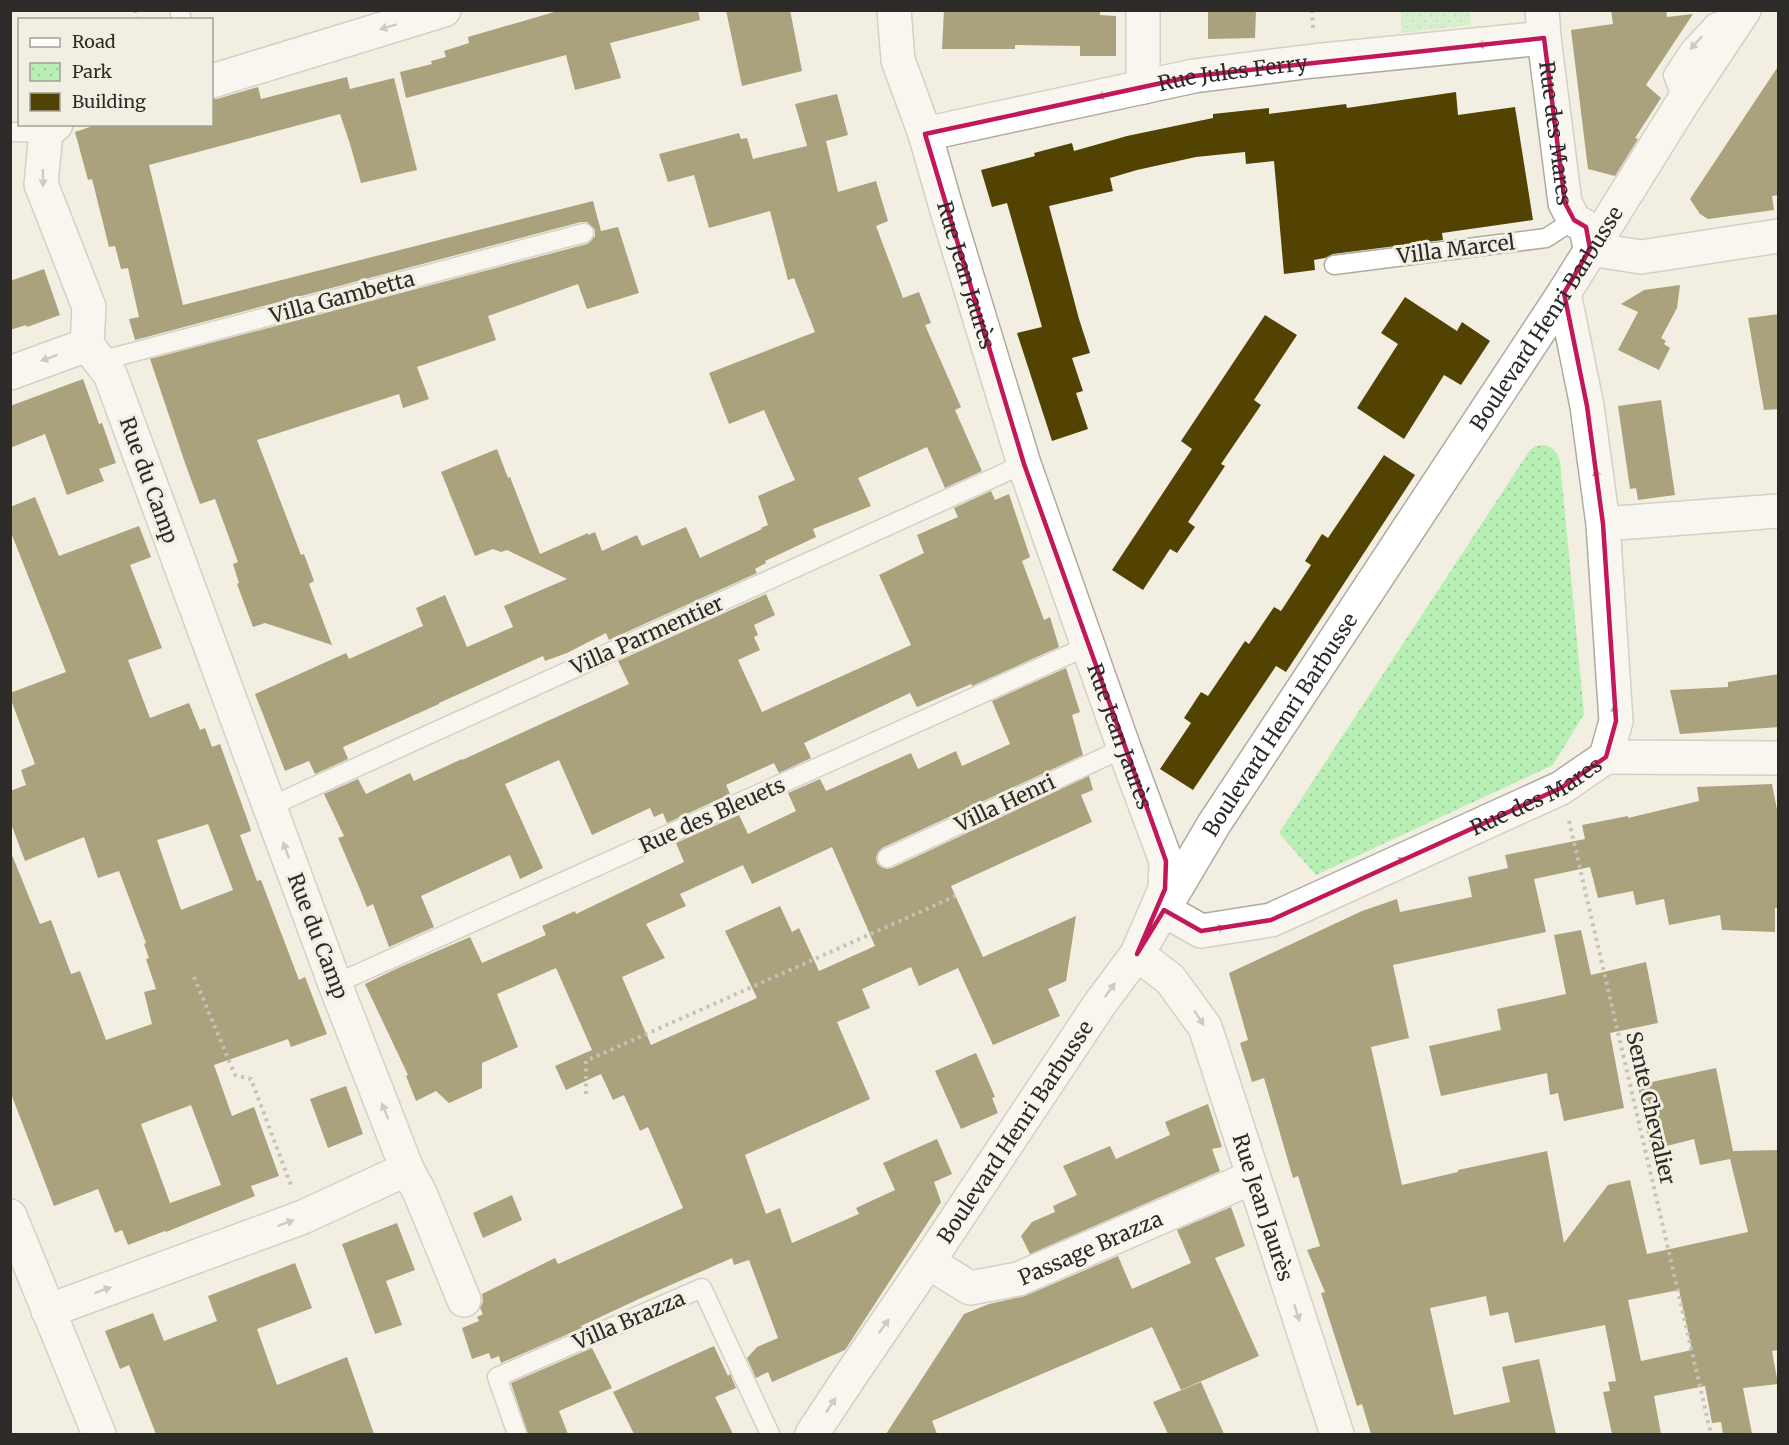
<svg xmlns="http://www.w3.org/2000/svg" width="1789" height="1445" font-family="Merriweather,serif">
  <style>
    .park { fill: url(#park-dots) }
    .building { fill: #534303; fill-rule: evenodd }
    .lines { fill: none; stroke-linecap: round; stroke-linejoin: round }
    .service-casing { stroke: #afaba0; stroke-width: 21 }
    .minor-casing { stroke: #afaba0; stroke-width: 36 }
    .tertiary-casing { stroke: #afaba0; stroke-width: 36 }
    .secondary-casing { stroke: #afaba0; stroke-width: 36 }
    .path { stroke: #8f8c84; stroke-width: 4; stroke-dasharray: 3 4.5; stroke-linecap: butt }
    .service { stroke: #fff; stroke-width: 18 }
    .minor { stroke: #fff; stroke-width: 33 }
    .tertiary { stroke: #fff; stroke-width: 33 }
    .secondary { stroke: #fff; stroke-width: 33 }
    .oneway { fill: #a0a09e }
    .marked { fill: none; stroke: #c2185b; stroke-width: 4.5; stroke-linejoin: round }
    .labels { text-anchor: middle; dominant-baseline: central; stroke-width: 6; stroke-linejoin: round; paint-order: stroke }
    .street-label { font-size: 21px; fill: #2d2b27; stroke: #f2eee2 }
  </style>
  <defs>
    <pattern id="park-dots" width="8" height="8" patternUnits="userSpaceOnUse" patternTransform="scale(1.5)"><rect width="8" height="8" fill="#b8efb4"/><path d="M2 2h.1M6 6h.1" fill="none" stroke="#9ecd9b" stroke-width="1.8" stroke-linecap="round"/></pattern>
  </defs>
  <rect width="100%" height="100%" fill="#f2eee2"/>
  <g class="park">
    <path d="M 1401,11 L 1470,11 L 1471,25 L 1401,33 Z"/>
    <path d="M 1545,445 C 1553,448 1557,452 1560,461 L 1584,714 L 1553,765 L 1316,875 L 1279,833 L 1530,450 L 1536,446 Z"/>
  </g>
  <g class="building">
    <path d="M 561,10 L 698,10 L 700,20 L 610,43 L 621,78 L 575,90 L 566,55 L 406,98 L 400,72 L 432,64 L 431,61 L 446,57 L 444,51 L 469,43 L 468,37 Z"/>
    <path d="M 726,10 L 790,10 L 802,71 L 742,86 Z"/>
    <path d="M 944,10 L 1100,10 L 1100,15 L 1116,16 L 1116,56 L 1080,56 L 1080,46 L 1015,45 L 1015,49 L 942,49 Z"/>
    <path d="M 1208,10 L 1256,10 L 1255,38 L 1208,39 Z"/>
    <path d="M 1611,10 L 1666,10 L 1667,17 L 1693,14 L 1646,85 L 1661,98 L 1635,138 L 1638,139 L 1615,176 L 1588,169 L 1571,30 L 1613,24 Z"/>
    <path d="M 1779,65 L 1779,195 L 1772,196 L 1774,210 L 1708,219 L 1700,214 L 1690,199 Z"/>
    <path d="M 347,77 L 350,89 L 394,78 L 417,170 L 361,183 L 350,144 L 340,114 L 149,165 L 183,305 L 593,201 L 601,231 L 618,227 L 639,293 L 587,309 L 578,284 L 488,316 L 496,340 L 417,367 L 429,399 L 403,408 L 399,394 L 257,440 L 301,555 L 304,554 L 314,581 L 309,584 L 332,645 L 265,623 L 253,627 L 237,584 L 239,583 L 233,564 L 238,562 L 215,499 L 200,504 L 185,463 L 150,359 L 587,244 L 591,241 L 595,236 L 595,230 L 587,222 L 581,222 L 135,340 L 129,319 L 139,317 L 128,268 L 121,269 L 115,246 L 109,247 L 92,179 L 88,180 L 75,132 L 99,124 L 212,124 L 212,99 L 217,99 L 258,87 L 261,99 Z"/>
    <path d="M 1456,92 L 1458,115 L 1515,107 L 1533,220 L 1442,233 L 1443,240 L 1333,254 L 1325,258 L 1314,260 L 1315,270 L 1284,274 L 1274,161 L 1246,164 L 1245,152 L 1196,157 L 1137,170 L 1110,178 L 1113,191 L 1049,206 L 1079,319 L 1090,353 L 1072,358 L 1083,391 L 1076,393 L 1088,429 L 1052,441 L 1017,333 L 1042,327 L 1007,203 L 992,207 L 981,170 L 1035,156 L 1034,153 L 1072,143 L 1074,151 L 1127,136 L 1213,118 L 1213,114 L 1269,108 L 1269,114 L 1346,104 L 1347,108 Z"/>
    <path d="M 837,94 L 848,135 L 826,141 L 838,192 L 876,181 L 888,221 L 876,226 L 903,298 L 919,292 L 931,323 L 925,325 L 961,407 L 955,410 L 982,471 L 945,488 L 927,447 L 858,478 L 871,506 L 813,529 L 816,537 L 765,561 L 766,563 L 755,569 L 757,573 L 609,640 L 606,633 L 567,653 L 545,661 L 543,656 L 439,703 L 439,704 L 343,747 L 348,759 L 315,774 L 309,761 L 285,771 L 255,694 L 346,653 L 349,659 L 423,626 L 416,608 L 445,595 L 467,647 L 513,627 L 504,606 L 567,579 L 507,550 L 501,552 L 493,549 L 475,556 L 441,472 L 497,449 L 508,478 L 510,477 L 540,554 L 588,533 L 588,535 L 595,532 L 602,551 L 637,535 L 642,546 L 686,527 L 700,558 L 762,529 L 761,528 L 768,525 L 758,496 L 795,480 L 764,410 L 729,424 L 709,373 L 815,332 L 794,278 L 788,280 L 770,211 L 709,228 L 694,175 L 668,182 L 659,154 L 739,133 L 741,139 L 747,138 L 753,159 L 807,146 L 795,104 Z"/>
    <path d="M 44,269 L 60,315 L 27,327 L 26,325 L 10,330 L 10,281 Z"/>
    <path d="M 1680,285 L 1677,308 L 1661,338 L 1666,341 L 1664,344 L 1670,348 L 1659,370 L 1618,350 L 1638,312 L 1621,304 L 1644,290 Z"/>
    <path d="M 1405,297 L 1457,331 L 1462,322 L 1490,341 L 1461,385 L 1444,375 L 1404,439 L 1357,408 L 1398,344 L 1381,333 Z"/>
    <path d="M 1779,314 L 1779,409 L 1764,410 L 1748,318 Z"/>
    <path d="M 1265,315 L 1297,335 L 1254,400 L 1261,405 L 1221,464 L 1225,466 L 1188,522 L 1195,527 L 1177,553 L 1170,549 L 1143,590 L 1112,570 L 1192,449 L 1181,441 Z"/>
    <path d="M 83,379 L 99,424 L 102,423 L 116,463 L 99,469 L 104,481 L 67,495 L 45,434 L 10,448 L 10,406 Z"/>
    <path d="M 1661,400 L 1675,495 L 1638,500 L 1636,488 L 1630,489 L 1618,406 Z"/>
    <path d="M 1384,455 L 1415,475 L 1286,672 L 1276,666 L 1193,790 L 1160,769 L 1191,723 L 1184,718 L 1201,692 L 1208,696 L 1245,641 L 1249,644 L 1274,607 L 1281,611 L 1311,565 L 1305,561 L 1322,534 L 1328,538 Z"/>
    <path d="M 991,491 L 995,500 L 1009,494 L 1030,557 L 1022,561 L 1044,620 L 1050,617 L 1059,647 L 972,686 L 971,684 L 917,707 L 910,693 L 804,743 L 811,758 L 779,773 L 774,763 L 726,785 L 730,794 L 667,823 L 663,813 L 654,817 L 650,808 L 592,835 L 559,760 L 505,784 L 543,868 L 520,879 L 510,855 L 421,896 L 434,927 L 389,947 L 373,904 L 367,907 L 359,887 L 338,838 L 344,836 L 324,794 L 358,779 L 366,794 L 410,773 L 414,781 L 462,759 L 462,760 L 629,684 L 618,661 L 766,594 L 775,615 L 754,625 L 758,635 L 754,637 L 760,650 L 738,660 L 762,712 L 911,645 L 879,575 L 924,553 L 917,535 L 958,517 L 954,508 Z"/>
    <path d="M 35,497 L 59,556 L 139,526 L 151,557 L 130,565 L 162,648 L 128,660 L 150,718 L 189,703 L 200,730 L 205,728 L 212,747 L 220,744 L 250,827 L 251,831 L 240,835 L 257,881 L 261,880 L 299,980 L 305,977 L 327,1034 L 291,1047 L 288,1039 L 214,1065 L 232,1116 L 254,1107 L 279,1176 L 251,1186 L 255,1196 L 166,1232 L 165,1231 L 128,1245 L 122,1230 L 115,1233 L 98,1189 L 54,1206 L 10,1091 L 10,855 L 12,855 L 40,924 L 51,920 L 71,974 L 80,971 L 106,1040 L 152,1024 L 144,992 L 156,989 L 146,959 L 149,958 L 144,944 L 146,943 L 119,871 L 98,878 L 84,837 L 25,861 L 10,821 L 10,791 L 26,785 L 21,770 L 35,764 L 10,697 L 10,693 L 66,672 L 10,530 L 10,507 ZM 208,824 L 233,890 L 181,910 L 157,840 ZM 191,1105 L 221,1185 L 170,1203 L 141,1124 Z"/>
    <path d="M 1066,668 L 1080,712 L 1072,715 L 1083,755 L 882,848 L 878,852 L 876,858 L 877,863 L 881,867 L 887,869 L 892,868 L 1089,776 L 1093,790 L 1081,795 L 1092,822 L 951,886 L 983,957 L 1076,916 L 1066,981 L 1048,989 L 1060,1016 L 993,1045 L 958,968 L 919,986 L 911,967 L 862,989 L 870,1008 L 837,1022 L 870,1099 L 745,1155 L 766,1214 L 780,1208 L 792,1243 L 859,1214 L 856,1208 L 895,1190 L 883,1163 L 937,1139 L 952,1174 L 934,1182 L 941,1202 L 845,1350 L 772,1382 L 768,1372 L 756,1378 L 747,1358 L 757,1347 L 778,1338 L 749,1260 L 734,1265 L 732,1258 L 641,1298 L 581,1326 L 582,1328 L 501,1363 L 499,1356 L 491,1359 L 489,1353 L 472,1359 L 462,1328 L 479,1321 L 477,1317 L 483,1314 L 480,1308 L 483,1302 L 482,1294 L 555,1258 L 558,1264 L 683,1208 L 648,1127 L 640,1131 L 624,1095 L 613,1100 L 601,1074 L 566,1090 L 555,1066 L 592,1050 L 556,968 L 497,994 L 518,1047 L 482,1063 L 482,1088 L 449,1103 L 436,1091 L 416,1101 L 406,1076 L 408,1075 L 365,984 L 398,968 L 470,937 L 482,963 L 546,935 L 542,926 L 575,911 L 576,914 L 684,862 L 676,843 L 739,815 L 748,834 L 796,811 L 788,793 L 820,779 L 826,791 L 911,753 L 918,769 L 956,751 L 962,766 L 1010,744 L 992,701 ZM 832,847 L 875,946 L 819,971 L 799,928 L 792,932 L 780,906 L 725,931 L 757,998 L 651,1045 L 622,977 L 665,958 L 646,924 L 686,906 L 680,894 L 743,865 L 752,884 Z"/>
    <path d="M 1779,674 L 1779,727 L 1680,734 L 1670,690 L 1728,687 L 1728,682 Z"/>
    <path d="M 1772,784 L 1779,820 L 1779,908 L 1775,908 L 1775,932 L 1722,930 L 1720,915 L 1669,925 L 1664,899 L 1636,905 L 1633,891 L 1598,898 L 1590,867 L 1534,879 L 1546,932 L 1393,965 L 1409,1038 L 1371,1047 L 1402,1185 L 1458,1172 L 1458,1170 L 1547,1151 L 1564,1243 L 1608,1185 L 1630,1180 L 1647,1254 L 1748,1232 L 1730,1159 L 1700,1165 L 1694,1139 L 1651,1150 L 1644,1119 L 1638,1085 L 1716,1068 L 1733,1151 L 1779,1150 L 1779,1350 L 1772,1351 L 1778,1384 L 1743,1388 L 1752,1434 L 1723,1434 L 1721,1422 L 1712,1423 L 1705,1386 L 1654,1396 L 1661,1434 L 1612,1434 L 1603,1392 L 1610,1391 L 1608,1382 L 1616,1381 L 1605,1325 L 1515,1343 L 1508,1312 L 1490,1316 L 1486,1296 L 1430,1308 L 1454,1415 L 1510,1402 L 1502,1367 L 1539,1359 L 1556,1434 L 1371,1434 L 1362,1404 L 1357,1406 L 1321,1293 L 1325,1292 L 1307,1250 L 1320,1246 L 1298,1176 L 1293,1178 L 1264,1078 L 1252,1082 L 1240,1043 L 1248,1040 L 1229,973 L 1362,911 L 1397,899 L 1400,912 L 1472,897 L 1468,877 L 1508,868 L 1505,855 L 1585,839 L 1582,825 L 1628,816 L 1628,818 L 1699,801 L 1697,787 ZM 1679,1290 L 1692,1350 L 1641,1361 L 1628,1300 Z"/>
    <path d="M 1581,930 L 1591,975 L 1646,962 L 1658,1023 L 1610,1033 L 1624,1108 L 1564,1121 L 1558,1093 L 1550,1095 L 1547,1073 L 1441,1096 L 1429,1046 L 1501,1030 L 1497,1009 L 1566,994 L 1554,935 Z"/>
    <path d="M 976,1053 L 995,1097 L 992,1098 L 998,1113 L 961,1129 L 935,1071 Z"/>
    <path d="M 346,1086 L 363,1134 L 328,1148 L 310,1099 Z"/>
    <path d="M 1208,1104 L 1222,1147 L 1212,1149 L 1220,1171 L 1030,1254 L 1021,1236 L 1032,1222 L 1055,1212 L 1053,1206 L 1077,1195 L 1063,1166 L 1110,1146 L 1116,1159 L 1170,1135 L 1165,1122 Z"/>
    <path d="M 512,1195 L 522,1220 L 483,1238 L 473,1213 Z"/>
    <path d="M 1231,1207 L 1245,1246 L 1215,1258 L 1259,1356 L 1181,1390 L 1152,1327 L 932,1421 L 937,1434 L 886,1434 L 964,1314 L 989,1304 L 1025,1296 L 1118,1256 L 1132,1289 L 1191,1263 L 1177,1230 Z"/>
    <path d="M 397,1223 L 415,1270 L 386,1281 L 402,1325 L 375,1334 L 342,1244 Z"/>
    <path d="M 295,1263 L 312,1308 L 257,1329 L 277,1385 L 347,1357 L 374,1434 L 156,1434 L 129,1365 L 120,1369 L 105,1331 L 153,1313 L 164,1341 L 217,1321 L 208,1296 Z"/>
    <path d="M 714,1346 L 728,1376 L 730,1374 L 736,1388 L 715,1397 L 733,1434 L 634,1434 L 613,1392 Z"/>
    <path d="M 592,1348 L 612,1388 L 559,1411 L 568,1434 L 528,1434 L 511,1383 Z"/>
    <path d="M 1201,1382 L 1224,1434 L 1168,1434 L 1153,1402 Z"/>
  </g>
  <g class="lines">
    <defs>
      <g id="service">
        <path d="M 179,10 L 182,20"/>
        <path d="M 1683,102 L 1673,75 L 1690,49 L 1714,23 L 1739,13"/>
        <path d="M 10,132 L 46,133"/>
        <path d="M 1334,265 L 1546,238 L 1574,220"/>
        <path d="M 100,361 L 584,233"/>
        <path d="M 269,807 L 1024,464"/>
        <path d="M 887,858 L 1124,748"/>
        <path d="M 335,984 L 1088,646"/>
        <path d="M 517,1434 L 497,1377 L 702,1288 L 770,1434"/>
      </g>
      <g id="minor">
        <path id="s1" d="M 894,10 L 898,60 L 925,134 L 948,214 L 1024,464 L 1124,748 L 1166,861 L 1165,889 L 1137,954 L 1170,979 L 1205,1027 L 1337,1434"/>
        <path d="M 1143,10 L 1143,87"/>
        <path id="s2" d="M 1542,10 L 1544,38 L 1565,203 L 1574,220 L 1586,227 L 1590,249 L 1641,257 L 1778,236"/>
        <path d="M 212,81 L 444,10"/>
        <path d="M 56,124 L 46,133 L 41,184 L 89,307 L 87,345"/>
        <path id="s3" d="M 925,134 L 1194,76 L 1313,61 L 1544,38"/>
        <path d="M 10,373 L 87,345"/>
        <path d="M 1603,524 L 1778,511"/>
        <path d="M 1606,757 L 1778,758"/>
        <path id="s4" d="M 1164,910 L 1201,931 L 1271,920 L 1561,788 L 1606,757 L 1616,721 L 1603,524 L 1587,406 L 1564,293"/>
        <path d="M 407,1169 L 420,1193 L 464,1300"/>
        <path id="s5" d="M 928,1262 L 970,1288 L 1018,1279 L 1253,1177"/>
        <path d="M 48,1311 L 303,1217 L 407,1169 L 335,984 L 110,374 L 87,345"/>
      </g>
      <g id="tertiary">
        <path id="s6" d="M 812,1434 L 851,1375 L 928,1262 L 1099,1005 L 1137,954 L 1214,824 L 1564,293 L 1683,102 L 1744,10"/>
      </g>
      <path id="secondary" d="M 10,1216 L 99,1434"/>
    </defs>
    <use href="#service" class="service-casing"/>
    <use href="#minor" class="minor-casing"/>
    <use href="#tertiary" class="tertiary-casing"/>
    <use href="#secondary" class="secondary-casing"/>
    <g class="path">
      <path d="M 135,10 L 138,20"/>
      <path d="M 1312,10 L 1313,28"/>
      <path d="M 1569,821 L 1711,1434"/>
      <path d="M 194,977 L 235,1075 L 251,1079 L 292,1188"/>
      <path d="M 586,1094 L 586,1061 L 958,895"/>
    </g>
    <use href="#service" class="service"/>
    <use href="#minor" class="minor"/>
    <use href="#tertiary" class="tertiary"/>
    <use href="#secondary" class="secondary"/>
  </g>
  <defs><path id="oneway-solid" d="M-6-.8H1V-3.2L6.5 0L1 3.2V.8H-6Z" transform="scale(1.5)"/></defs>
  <g class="oneway">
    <use href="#oneway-solid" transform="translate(388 27) rotate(163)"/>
    <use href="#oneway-solid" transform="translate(1696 43) rotate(132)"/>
    <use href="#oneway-solid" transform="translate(1485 44) rotate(174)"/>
    <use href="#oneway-solid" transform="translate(1105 95) rotate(168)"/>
    <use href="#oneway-solid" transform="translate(43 178) rotate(89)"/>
    <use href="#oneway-solid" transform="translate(49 358) rotate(160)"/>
    <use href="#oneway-solid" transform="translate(1597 477) rotate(-98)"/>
    <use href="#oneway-solid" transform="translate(1615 713) rotate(-91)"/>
    <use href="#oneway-solid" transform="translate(286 850) rotate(-110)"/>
    <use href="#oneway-solid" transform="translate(1398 862) rotate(-25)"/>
    <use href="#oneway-solid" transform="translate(1217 929) rotate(-9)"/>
    <use href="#oneway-solid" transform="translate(1110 990) rotate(-54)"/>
    <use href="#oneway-solid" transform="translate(1199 1018) rotate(57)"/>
    <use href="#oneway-solid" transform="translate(385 1111) rotate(-111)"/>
    <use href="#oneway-solid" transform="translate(286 1223) rotate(-20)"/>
    <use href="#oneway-solid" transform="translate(103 1290) rotate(-20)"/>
    <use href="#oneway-solid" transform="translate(1297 1313) rotate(72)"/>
    <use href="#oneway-solid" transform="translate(884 1326) rotate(-55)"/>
    <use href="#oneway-solid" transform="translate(831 1405) rotate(-57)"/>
  </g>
  <path d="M0 0H1789V1445H0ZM 1544,38 L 1565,203 L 1574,220 L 1586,227 L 1590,249 L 1564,293 L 1587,406 L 1603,524 L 1616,721 L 1606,757 L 1561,788 L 1271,920 L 1201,931 L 1164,910 L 1137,954 L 1165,889 L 1166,861 L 1024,464 L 925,134 L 1194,76 Z" fill="#f2eee2" fill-opacity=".55" fill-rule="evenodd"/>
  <path class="marked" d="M 1544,38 L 1565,203 L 1574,220 L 1586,227 L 1590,249 L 1564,293 L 1587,406 L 1603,524 L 1616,721 L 1606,757 L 1561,788 L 1271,920 L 1201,931 L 1164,910 L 1137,954 L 1165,889 L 1166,861 L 1024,464 L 925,134 L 1194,76 Z"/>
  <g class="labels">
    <g class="street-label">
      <text stroke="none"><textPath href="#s3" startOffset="314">Rue Jules Ferry</textPath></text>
      <text stroke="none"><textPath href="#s2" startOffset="124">Rue des Mares</textPath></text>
      <text transform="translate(1456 249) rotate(-7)">Villa Marcel</text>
      <text stroke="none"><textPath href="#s1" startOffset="276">Rue Jean Jaurès</textPath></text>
      <text transform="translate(342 297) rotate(-15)">Villa Gambetta</text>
      <text stroke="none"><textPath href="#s6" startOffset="1336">Boulevard Henri Barbusse</textPath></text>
      <text transform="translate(149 480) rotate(70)">Rue du Camp</text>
      <text transform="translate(647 635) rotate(-24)">Villa Parmentier</text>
      <text stroke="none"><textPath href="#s6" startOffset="850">Boulevard Henri Barbusse</textPath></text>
      <text stroke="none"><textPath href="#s1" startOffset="762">Rue Jean Jaurès</textPath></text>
      <text stroke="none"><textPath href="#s4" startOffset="406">Rue des Mares</textPath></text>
      <text transform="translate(1005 803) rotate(-25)">Villa Henri</text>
      <text transform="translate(712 815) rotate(-24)">Rue des Bleuets</text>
      <text transform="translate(318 936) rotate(69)">Rue du Camp</text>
      <text transform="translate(1651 1108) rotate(77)">Sente Chevalier</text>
      <text stroke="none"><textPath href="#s6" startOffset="364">Boulevard Henri Barbusse</textPath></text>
      <text stroke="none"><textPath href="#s1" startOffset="1284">Rue Jean Jaurès</textPath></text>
      <text stroke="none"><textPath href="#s5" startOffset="177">Passage Brazza</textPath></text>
      <text transform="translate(629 1320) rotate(-23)">Villa Brazza</text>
    </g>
  </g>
  <rect width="1789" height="1445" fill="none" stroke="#2d2b27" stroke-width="24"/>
  <rect x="18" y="18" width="195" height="108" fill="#f2eee2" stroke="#a3a097" stroke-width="1.5"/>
  <rect x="30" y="38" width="30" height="9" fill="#ffffff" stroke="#a3a097" stroke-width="1.5"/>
  <text x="72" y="48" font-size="18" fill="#2d2b27">Road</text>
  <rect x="30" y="63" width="30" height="18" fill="url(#park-dots)" stroke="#a3a097" stroke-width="1.5"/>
  <text x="72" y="78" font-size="18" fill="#2d2b27">Park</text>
  <rect x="30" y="93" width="30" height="18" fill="#534303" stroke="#a3a097" stroke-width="1.5"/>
  <text x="72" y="108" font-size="18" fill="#2d2b27">Building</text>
</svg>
